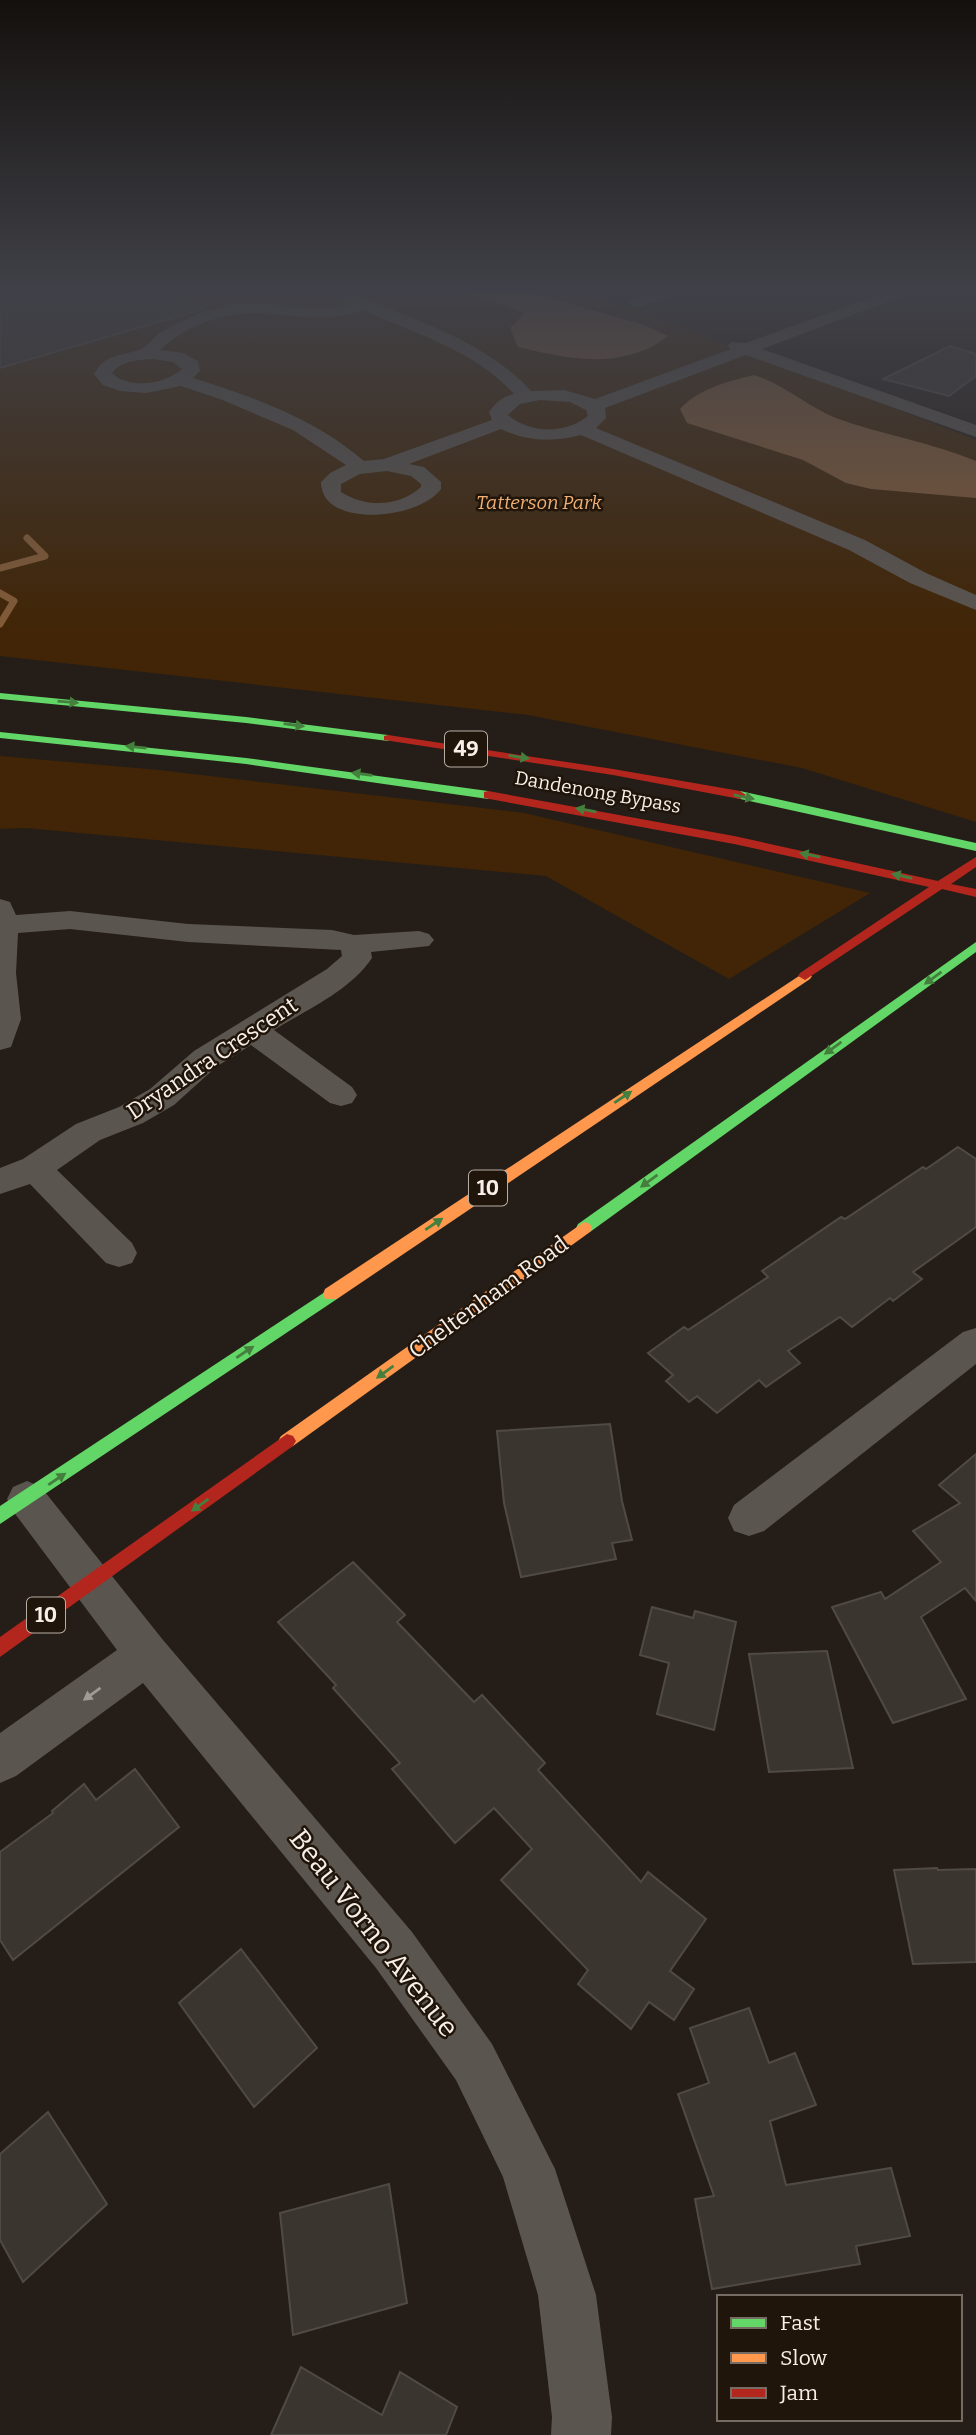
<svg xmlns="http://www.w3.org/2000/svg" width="976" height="2435" font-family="Bitter,serif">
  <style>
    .green { fill: #412506 }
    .water { fill: #835b37 }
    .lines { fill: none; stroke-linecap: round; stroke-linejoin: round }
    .stream { stroke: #835b37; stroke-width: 7 }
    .building { fill: #3b3530; stroke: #504a45; stroke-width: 2 }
    .street { fill: #5b554f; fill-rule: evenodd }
    .fast { fill: #63d668; fill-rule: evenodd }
    .slow { fill: #ff974d; fill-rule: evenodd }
    .jam { fill: #b3261e; fill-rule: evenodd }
    .oneway { fill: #457f3e }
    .oneway2 { fill: #a29a94 }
    .labels { text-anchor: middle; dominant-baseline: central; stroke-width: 5; stroke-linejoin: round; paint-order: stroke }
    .far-park-label { font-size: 19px; font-style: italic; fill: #f0af73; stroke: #20150a }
    .far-street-label { font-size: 19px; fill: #f8efe8; stroke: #20150a }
    .shield { fill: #20150a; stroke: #b7aea5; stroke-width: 2 }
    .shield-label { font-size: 21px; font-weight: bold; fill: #f8efe8 }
    .street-label { font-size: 23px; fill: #f8efe8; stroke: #20150a }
    .near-street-label { font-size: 28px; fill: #f8efe8; stroke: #20150a }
  </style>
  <rect width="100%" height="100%" fill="#251e18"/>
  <g class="green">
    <path d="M 0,290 L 579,290 L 705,335 L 976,440 L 976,822 L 802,768 L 528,715 L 0,656 Z"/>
    <path d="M 0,756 L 159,770 L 524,813 L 870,893 L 729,979 L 546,876 L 26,828 L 0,829 Z"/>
  </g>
  <g class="water">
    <path d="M 460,290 L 521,290 L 644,325 L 668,336 C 623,371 568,359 518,347 L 510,328 L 525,313 Z"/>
    <path d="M 754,375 C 786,385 809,408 836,418 C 882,435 931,442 976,461 L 976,498 L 871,489 L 846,483 L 803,460 L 687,423 L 680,409 C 698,389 729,381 754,375 Z"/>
  </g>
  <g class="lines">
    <g class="stream">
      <path d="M 0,568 L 45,556 L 27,538"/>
      <path d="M 0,593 L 14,601 L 0,624"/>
    </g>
  </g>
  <g class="building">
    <path d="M 22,290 L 160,290 L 203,309 L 0,368 L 0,296 Z"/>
    <path d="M 950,346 L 976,354 L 976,376 L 949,396 L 883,379 Z"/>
    <path d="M 958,1147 L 976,1159 L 976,1227 L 913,1272 L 922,1279 L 893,1301 L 890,1298 L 852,1327 L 840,1317 L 788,1351 L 800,1363 L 766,1387 L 759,1380 L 717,1413 L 697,1396 L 689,1402 L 666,1381 L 673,1375 L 648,1353 L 684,1327 L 688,1330 L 768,1277 L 762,1271 L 841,1217 L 845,1219 L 923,1167 L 926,1169 Z"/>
    <path d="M 610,1424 L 622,1501 L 632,1540 L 612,1543 L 616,1559 L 521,1577 L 504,1503 L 497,1431 Z"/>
    <path d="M 976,1454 L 976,1601 L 965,1588 L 921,1617 L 966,1699 L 893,1723 L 832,1607 L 881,1592 L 885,1599 L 941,1562 L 913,1531 L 960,1503 L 939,1485 Z"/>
    <path d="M 353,1562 L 405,1615 L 397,1622 L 474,1702 L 482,1695 L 545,1763 L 538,1770 L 641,1882 L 648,1872 L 706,1919 L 670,1971 L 694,1989 L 674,2020 L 649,2002 L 631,2029 L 578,1984 L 588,1970 L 501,1880 L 532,1849 L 494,1808 L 455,1843 L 392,1769 L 400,1763 L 333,1688 L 336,1685 L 278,1622 Z"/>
    <path d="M 652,1607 L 693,1618 L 695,1611 L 736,1622 L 714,1730 L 657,1714 L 669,1663 L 640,1655 Z"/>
    <path d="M 827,1651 L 853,1768 L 769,1772 L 749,1654 Z"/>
    <path d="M 135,1769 L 179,1827 L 13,1960 L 0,1940 L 0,1852 L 53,1813 L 52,1811 L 84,1784 L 96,1800 Z"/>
    <path d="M 937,1868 L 938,1870 L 976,1869 L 976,1962 L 913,1964 L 894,1870 Z"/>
    <path d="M 241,1949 L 317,2048 L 254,2107 L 179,2003 Z"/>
    <path d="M 749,2008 L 769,2063 L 795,2053 L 816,2105 L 770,2121 L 786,2185 L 891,2168 L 910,2236 L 856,2246 L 860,2264 L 712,2289 L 695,2199 L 714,2196 L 678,2094 L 709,2083 L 690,2028 Z"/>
    <path d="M 48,2112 L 107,2204 L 23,2282 L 0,2240 L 0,2154 Z"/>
    <path d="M 389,2184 L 407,2303 L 293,2335 L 280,2213 Z"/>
    <path d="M 301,2367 L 382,2415 L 400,2372 L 457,2407 L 446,2435 L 271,2435 Z"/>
  </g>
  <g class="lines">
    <g class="street">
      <path d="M 322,290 L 343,290 C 406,317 484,339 531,391 L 564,390 L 595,399 L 731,349 L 728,346 L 731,342 L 746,343 L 891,290 L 913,290 L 911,293 L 762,349 L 976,425 L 976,437 L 746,355 L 605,408 L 606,418 L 596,428 L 865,540 L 926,573 L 976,595 L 976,610 L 910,583 L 849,550 L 581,435 C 553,442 528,442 501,429 L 409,464 L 424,467 L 441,482 L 441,489 C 419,520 321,529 321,482 L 330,473 L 346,465 L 293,430 L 220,399 L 181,386 L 146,393 L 120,391 L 103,385 L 94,374 C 105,354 120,356 139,350 C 146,348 153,337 160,333 C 183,319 209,308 236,304 C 273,299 312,317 349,304 ZM 363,310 C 414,333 476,351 514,394 C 503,396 495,403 489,412 L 492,420 L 384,459 L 364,461 C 315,419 254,397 193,378 L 200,371 L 198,361 L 183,353 L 160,350 C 184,327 222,312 255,313 C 293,314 326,324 363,310 ZM 153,359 L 173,362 L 182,369 C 166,384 129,390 112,373 C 122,360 138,360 153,359 ZM 540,400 L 570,402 L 586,410 L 588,416 C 566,434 530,434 508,415 L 520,404 ZM 387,471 L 411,476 L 421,484 L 421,487 C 399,507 366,508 341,492 L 341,484 L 360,474 Z"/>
      <path d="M 659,290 L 682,290 L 680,293 L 636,308 L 628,303 L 630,300 Z"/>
      <path d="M 0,899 L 10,902 L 16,915 L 70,911 L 188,924 L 332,930 L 354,935 L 419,931 L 429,934 L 434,940 L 429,946 L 371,952 L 372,958 C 350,991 306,1010 274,1030 L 352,1087 L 357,1095 L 352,1103 L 341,1106 L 330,1103 L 251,1045 L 216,1067 L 174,1105 L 143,1123 L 100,1140 L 57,1170 L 132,1243 L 137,1253 L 132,1263 L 119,1267 L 106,1263 L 30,1184 L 0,1194 L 0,1168 L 23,1159 L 76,1124 L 119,1107 L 150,1089 L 194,1051 L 327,969 L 342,956 L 341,950 L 188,942 L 70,929 L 18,933 L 16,973 L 21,1019 L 11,1047 L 0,1050 Z"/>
      <path d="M 976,1328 L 976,1364 L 764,1531 L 749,1536 L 734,1531 L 728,1518 L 734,1505 L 963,1332 Z"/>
      <path d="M 27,1481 L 41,1487 L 163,1640 L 412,1932 L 492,2044 L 555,2169 L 596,2295 L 612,2417 L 611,2435 L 551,2435 L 552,2417 L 538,2295 L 503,2177 L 456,2080 L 376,1968 L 143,1683 L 16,1776 L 0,1783 L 0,1733 L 117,1650 L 13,1511 L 7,1499 L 13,1487 Z"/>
    </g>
    <g class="fast">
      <path d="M 0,693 L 246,717 L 388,735 L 394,738 L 388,741 L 246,723 L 0,699 Z"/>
      <path d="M 0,732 L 246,758 L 488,791 L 494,795 L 488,799 L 246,764 L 0,738 Z"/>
      <path d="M 740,791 L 976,843 L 976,851 L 736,798 L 736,792 Z"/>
      <path d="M 976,942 L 976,952 L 590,1232 L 578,1232 L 576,1228 L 578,1224 Z"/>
      <path d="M 331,1288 L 337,1289 L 339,1294 L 337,1299 L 0,1524 L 0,1506 Z"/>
    </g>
    <g class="slow">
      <path d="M 805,972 L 812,976 L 810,979 L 337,1299 L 325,1299 L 323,1294 L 325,1289 Z"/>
      <path d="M 584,1222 L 590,1224 L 592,1228 L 590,1232 L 293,1446 L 287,1448 L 281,1446 L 278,1441 L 281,1436 Z"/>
    </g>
    <g class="jam">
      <path d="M 388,735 L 613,769 L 740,791 L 746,795 L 740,799 L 613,775 L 384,740 L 384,736 Z"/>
      <path d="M 488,791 L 734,836 L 938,881 L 976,857 L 976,867 L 951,884 L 976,889 L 976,897 L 942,889 L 805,980 L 798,976 L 800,973 L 929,887 L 734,844 L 484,798 L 484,792 Z"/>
      <path d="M 287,1434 L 293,1436 L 296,1441 L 293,1446 L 0,1657 L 0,1637 Z"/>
    </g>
  </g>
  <defs><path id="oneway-solid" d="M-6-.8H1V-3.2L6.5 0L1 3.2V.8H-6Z" transform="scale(1.75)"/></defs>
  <g class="oneway">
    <use href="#oneway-solid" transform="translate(68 702) rotate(5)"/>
    <use href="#oneway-solid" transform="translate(294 725) rotate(8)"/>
    <use href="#oneway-solid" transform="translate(136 747) rotate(-174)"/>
    <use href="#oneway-solid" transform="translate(519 757) rotate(9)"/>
    <use href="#oneway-solid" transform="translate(362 774) rotate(-172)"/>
    <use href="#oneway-solid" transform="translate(744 797) rotate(11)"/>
    <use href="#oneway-solid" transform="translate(586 810) rotate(-170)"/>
    <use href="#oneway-solid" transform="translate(810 855) rotate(-168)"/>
    <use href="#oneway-solid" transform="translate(902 876) rotate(-167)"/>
    <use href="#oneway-solid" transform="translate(933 978) rotate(144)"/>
    <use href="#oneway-solid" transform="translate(833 1048) rotate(144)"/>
    <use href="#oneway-solid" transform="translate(623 1097) rotate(-34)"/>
    <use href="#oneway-solid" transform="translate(649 1181) rotate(144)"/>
    <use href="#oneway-solid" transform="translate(434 1224) rotate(-34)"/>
    <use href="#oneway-solid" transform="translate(245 1352) rotate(-34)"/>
    <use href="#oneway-solid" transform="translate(385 1372) rotate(144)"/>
    <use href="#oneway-solid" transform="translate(57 1479) rotate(-34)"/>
    <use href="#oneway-solid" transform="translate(200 1505) rotate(144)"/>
  </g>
  <use class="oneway2" href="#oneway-solid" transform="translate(92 1694) rotate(144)"/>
  <linearGradient id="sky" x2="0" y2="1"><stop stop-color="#14100d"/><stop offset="0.46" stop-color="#404148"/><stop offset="1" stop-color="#404148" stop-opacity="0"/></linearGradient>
  <rect width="976" height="631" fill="url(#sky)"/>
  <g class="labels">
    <g class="far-park-label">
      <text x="539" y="502">Tatterson Park</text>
    </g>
    <g class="far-street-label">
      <text transform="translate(598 792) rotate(10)">Dandenong Bypass</text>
    </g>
    <g class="shield">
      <rect x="445" y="731.5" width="42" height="35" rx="5"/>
      <rect x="469" y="1170.5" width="38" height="35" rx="5"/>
      <rect x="27" y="1597.5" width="38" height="35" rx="5"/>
    </g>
    <g class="shield-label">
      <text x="466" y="749">49</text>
      <text x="488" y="1188">10</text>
      <text x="46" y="1615">10</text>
    </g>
    <g class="street-label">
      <text transform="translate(212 1058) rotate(-34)">Dryandra Crescent</text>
      <text transform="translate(488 1297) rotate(-36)">Cheltenham Road</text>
    </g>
    <g class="near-street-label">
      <text transform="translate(374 1933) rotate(52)">Beau Vorno Avenue</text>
    </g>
  </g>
  <rect x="717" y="2295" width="245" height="126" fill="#20150a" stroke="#766c63" stroke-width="2"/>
  <rect x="731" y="2318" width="35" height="10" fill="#63d668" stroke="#766c63" stroke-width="2"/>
  <text x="780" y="2330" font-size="21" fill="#f8efe8">Fast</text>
  <rect x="731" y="2353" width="35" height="10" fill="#ff974d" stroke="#766c63" stroke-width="2"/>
  <text x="780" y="2365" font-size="21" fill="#f8efe8">Slow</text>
  <rect x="731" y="2388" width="35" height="10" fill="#b3261e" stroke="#766c63" stroke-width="2"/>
  <text x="780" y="2400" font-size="21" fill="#f8efe8">Jam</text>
</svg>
